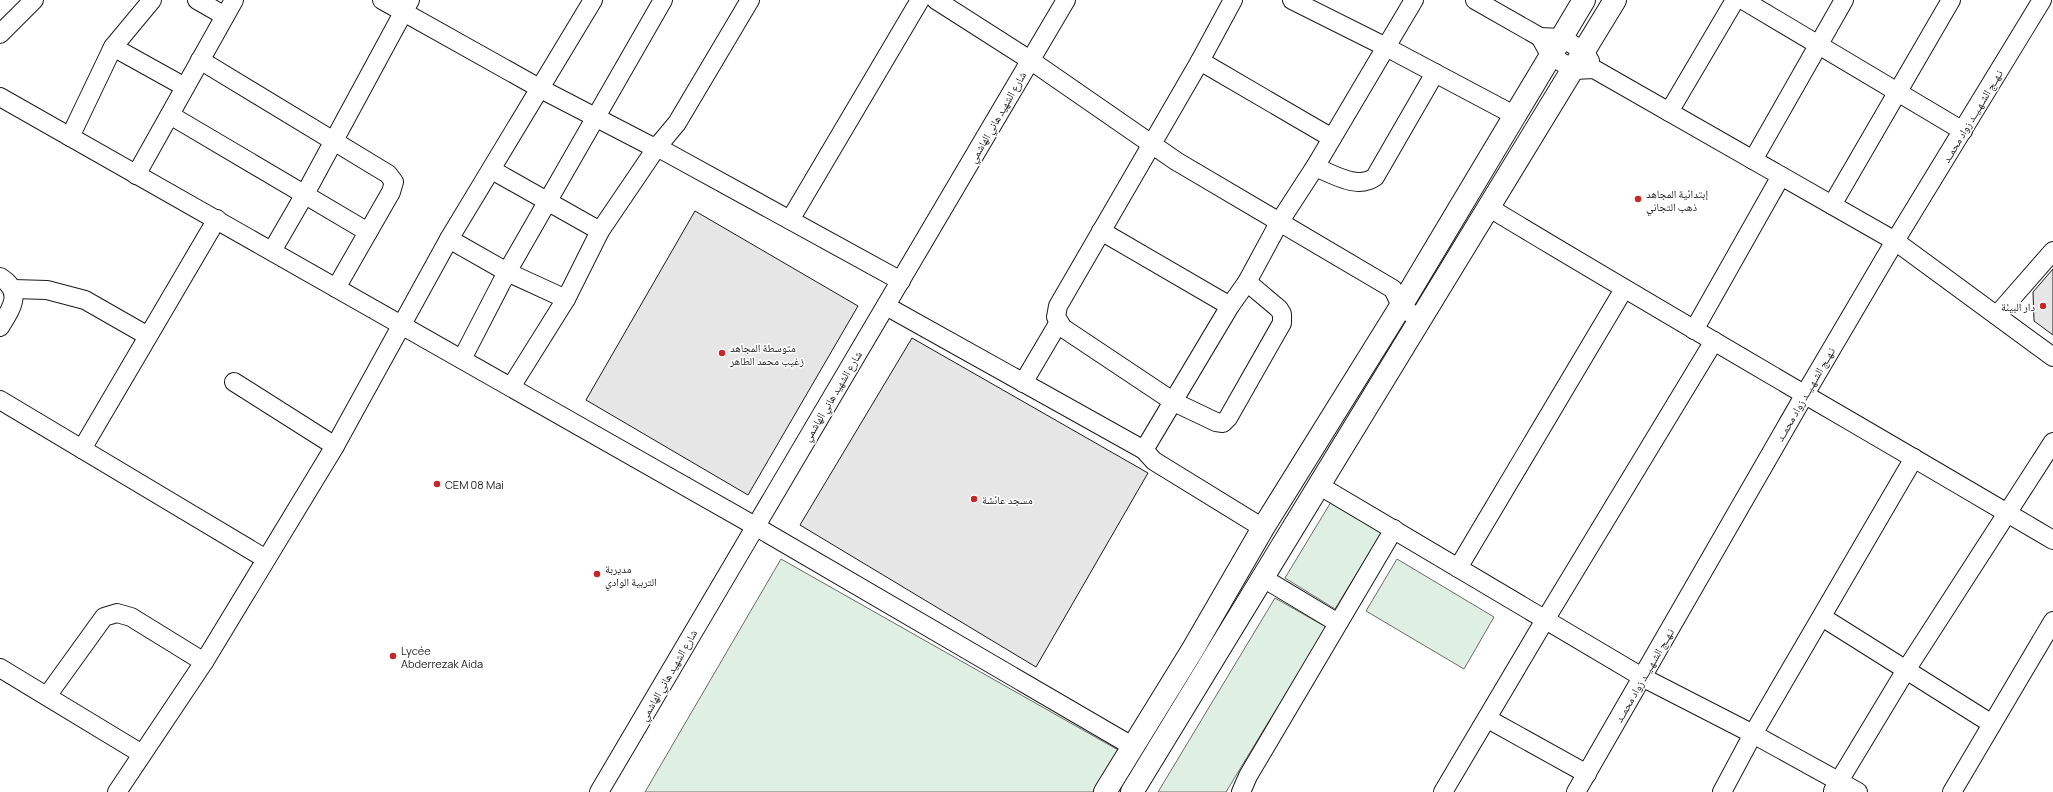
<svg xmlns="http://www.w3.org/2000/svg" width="2053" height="792" font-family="Manrope,'Noto Naskh Arabic',sans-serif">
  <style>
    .green { fill: #e0efe3; stroke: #6a6a6a }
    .building { fill: #e6e6e6; stroke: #1a1a1a }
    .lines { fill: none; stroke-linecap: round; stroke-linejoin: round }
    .minor-casing { stroke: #1a1a1a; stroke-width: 20 }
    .major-casing { stroke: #1a1a1a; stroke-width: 24 }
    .minor { stroke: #fff; stroke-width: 18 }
    .major { stroke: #fff; stroke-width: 22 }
    .poi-dot { fill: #c62828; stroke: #fff; stroke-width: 1.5 }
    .labels { text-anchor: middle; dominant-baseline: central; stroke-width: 3; stroke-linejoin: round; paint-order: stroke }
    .street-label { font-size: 11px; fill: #1a1a1a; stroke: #fff }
    .poi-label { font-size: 11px; fill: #1a1a1a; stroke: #fff; text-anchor: start }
  </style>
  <rect width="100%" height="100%" fill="#fff"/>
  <g class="green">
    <path d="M 1331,502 L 1382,532 L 1335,609 L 1285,578 Z"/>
    <path d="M 781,559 L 1120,751 L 1095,792 L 645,792 Z"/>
    <path d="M 1397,559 L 1494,617 L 1464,669 L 1366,611 Z"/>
    <path d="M 1275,598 L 1326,627 L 1226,792 L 1158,792 Z"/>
  </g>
  <g class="building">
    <path d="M 695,211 L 858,306 L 748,495 L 586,400 Z"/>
    <path d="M 2053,269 L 2053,335 L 2034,321 L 2033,292 Z"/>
    <path d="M 912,338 L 1148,473 L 1036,667 L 800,525 Z"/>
  </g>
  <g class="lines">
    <defs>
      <g id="minor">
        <path d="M 197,0 L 225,16"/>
        <path d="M 382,0 L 541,89 L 649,145 L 657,147 L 677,123 L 750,0"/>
        <path d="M 936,0 L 1030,60 L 1176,161 L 1393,289 L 1401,306 L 1421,321"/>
        <path d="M 1233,0 L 1200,61 L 1058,306 L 1056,317 L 1063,328 L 1174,402 L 1216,422 L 1223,423 L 1228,418 L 1282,323 L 1282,314 L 1279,309 L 1247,282"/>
        <path d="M 1292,0 L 1386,47 L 1414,0"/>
        <path d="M 1475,0 L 1540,37 L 1562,38 L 1585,52 L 1590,61"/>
        <path d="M 1743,0 L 1963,131"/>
        <path d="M 0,34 L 34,0"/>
        <path d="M 1540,37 L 1550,55 L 1574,70 L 1594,69 L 1895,241 L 2053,357"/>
        <path d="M 113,47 L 185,87"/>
        <path d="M 200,60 L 388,174 L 394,182 L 391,192 L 336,288"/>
        <path d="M 1200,61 L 1332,138"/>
        <path d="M 0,97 L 755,526 L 1132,746"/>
        <path d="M 1669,112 L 1735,0"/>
        <path d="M 170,115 L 368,232"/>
        <path d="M 70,137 L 113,47 L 152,0"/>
        <path d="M 1753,160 L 1844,0"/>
        <path d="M 1315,167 C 1333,174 1357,190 1375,177 L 1435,73"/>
        <path d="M 492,170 L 600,231"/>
        <path d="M 136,175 L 234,0"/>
        <path d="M 1832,205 L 1951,0"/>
        <path d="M 1488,207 C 1675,320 1865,429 2053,540"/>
        <path d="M 790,220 L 920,0"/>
        <path d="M 1101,231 L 1230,306"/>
        <path d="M 449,239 L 507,272 L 566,299"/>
        <path d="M 272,251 L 305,194 L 410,0"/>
        <path d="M 0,277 C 24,292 11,309 0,327"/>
        <path d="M 13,289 L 47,290 L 85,300 L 148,336"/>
        <path d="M 886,306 L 1144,450"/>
        <path d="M 1997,315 L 2053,251"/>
        <path d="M 1694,330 L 1781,176"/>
        <path d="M 462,359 L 507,272 L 663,0"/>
        <path d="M 234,382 L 335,446"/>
        <path d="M 1023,383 L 1059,322"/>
        <path d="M 511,387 L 566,299 L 600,231 L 657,147 L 901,281"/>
        <path d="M 0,400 L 266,559"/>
        <path d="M 82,449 L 217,219"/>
        <path d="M 1320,486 L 1642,677 L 1753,734 L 1858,792"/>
        <path d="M 1263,528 L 1154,461 L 1144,450 L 1230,306 L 1247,282 L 1280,221 L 1315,167 L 1386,47 L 1514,115"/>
        <path d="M 1458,568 L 1624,289"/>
        <path d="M 1263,578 L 1338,623"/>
        <path d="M 1822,617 L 1992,724"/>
        <path d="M 0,668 L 142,754"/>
        <path d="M 47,696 L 104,617 L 117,613 L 131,617 L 204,662"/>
        <path d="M 1488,719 L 1587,774"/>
        <path d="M 1833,791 L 1906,670 L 2053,442"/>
        <path d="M 117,792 L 204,662 L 335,446 L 449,239 L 593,0"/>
        <path d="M 599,792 L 1066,0"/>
        <path d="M 1241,792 L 1248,776 L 1394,529"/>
        <path d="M 1443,792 L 1545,620 L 1714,341"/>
        <path d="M 1576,792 L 1805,394 L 1895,241 L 2042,0"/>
        <path d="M 1722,792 L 1753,734 L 1914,458"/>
        <path d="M 1952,792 L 2053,621"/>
      </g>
      <g id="major">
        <path d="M 1105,792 L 1193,649 L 1263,528 L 1401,306 L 1584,0"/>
        <path d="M 1132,792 L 1615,0"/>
      </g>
    </defs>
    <use href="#minor" class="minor-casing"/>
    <use href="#major" class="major-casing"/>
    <use href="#minor" class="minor"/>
    <use href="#major" class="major"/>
  </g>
  <g class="poi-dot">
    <circle cx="1638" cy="199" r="4"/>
    <circle cx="2043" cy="306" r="4"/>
    <circle cx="722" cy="353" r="4"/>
    <circle cx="437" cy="484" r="4"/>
    <circle cx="974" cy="499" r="4"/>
    <circle cx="597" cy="574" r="4"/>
    <circle cx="393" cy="656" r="4"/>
  </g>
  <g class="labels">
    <g class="street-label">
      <text transform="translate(1972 116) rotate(-59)">نـهــج الشـهـيــد زواد محمــد</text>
      <text transform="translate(997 117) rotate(-60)">شارع الشهيد هاني الهاشمي</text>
      <text transform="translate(1805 394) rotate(-60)">نـهــج الشـهـيــد زواد محمــد</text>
      <text transform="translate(832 396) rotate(-59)">شارع الشهيد هاني الهاشمي</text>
      <text transform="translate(668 675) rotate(-60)">شارع الشهيد هاني الهاشمي</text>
      <text transform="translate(1644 675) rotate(-60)">نـهــج الشـهـيــد زواد محمــد</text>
    </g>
    <g class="poi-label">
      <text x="1646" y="193">إبتدائية المجاهد<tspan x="1646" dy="13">ذهب التجاني</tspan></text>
      <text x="2035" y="306" text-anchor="end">دار البيئة</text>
      <text x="730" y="347">متوسطة المجاهد<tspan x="730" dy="13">زغيب محمد الطاهر</tspan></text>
      <text x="445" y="484">CEM 08 Mai</text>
      <text x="982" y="499">مسجد عائشة</text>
      <text x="605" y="568">مديربة<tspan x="605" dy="13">التربية الوادي</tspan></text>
      <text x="401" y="650">Lycée<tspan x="401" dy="13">Abderrezak Aida</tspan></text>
    </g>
  </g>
</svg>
